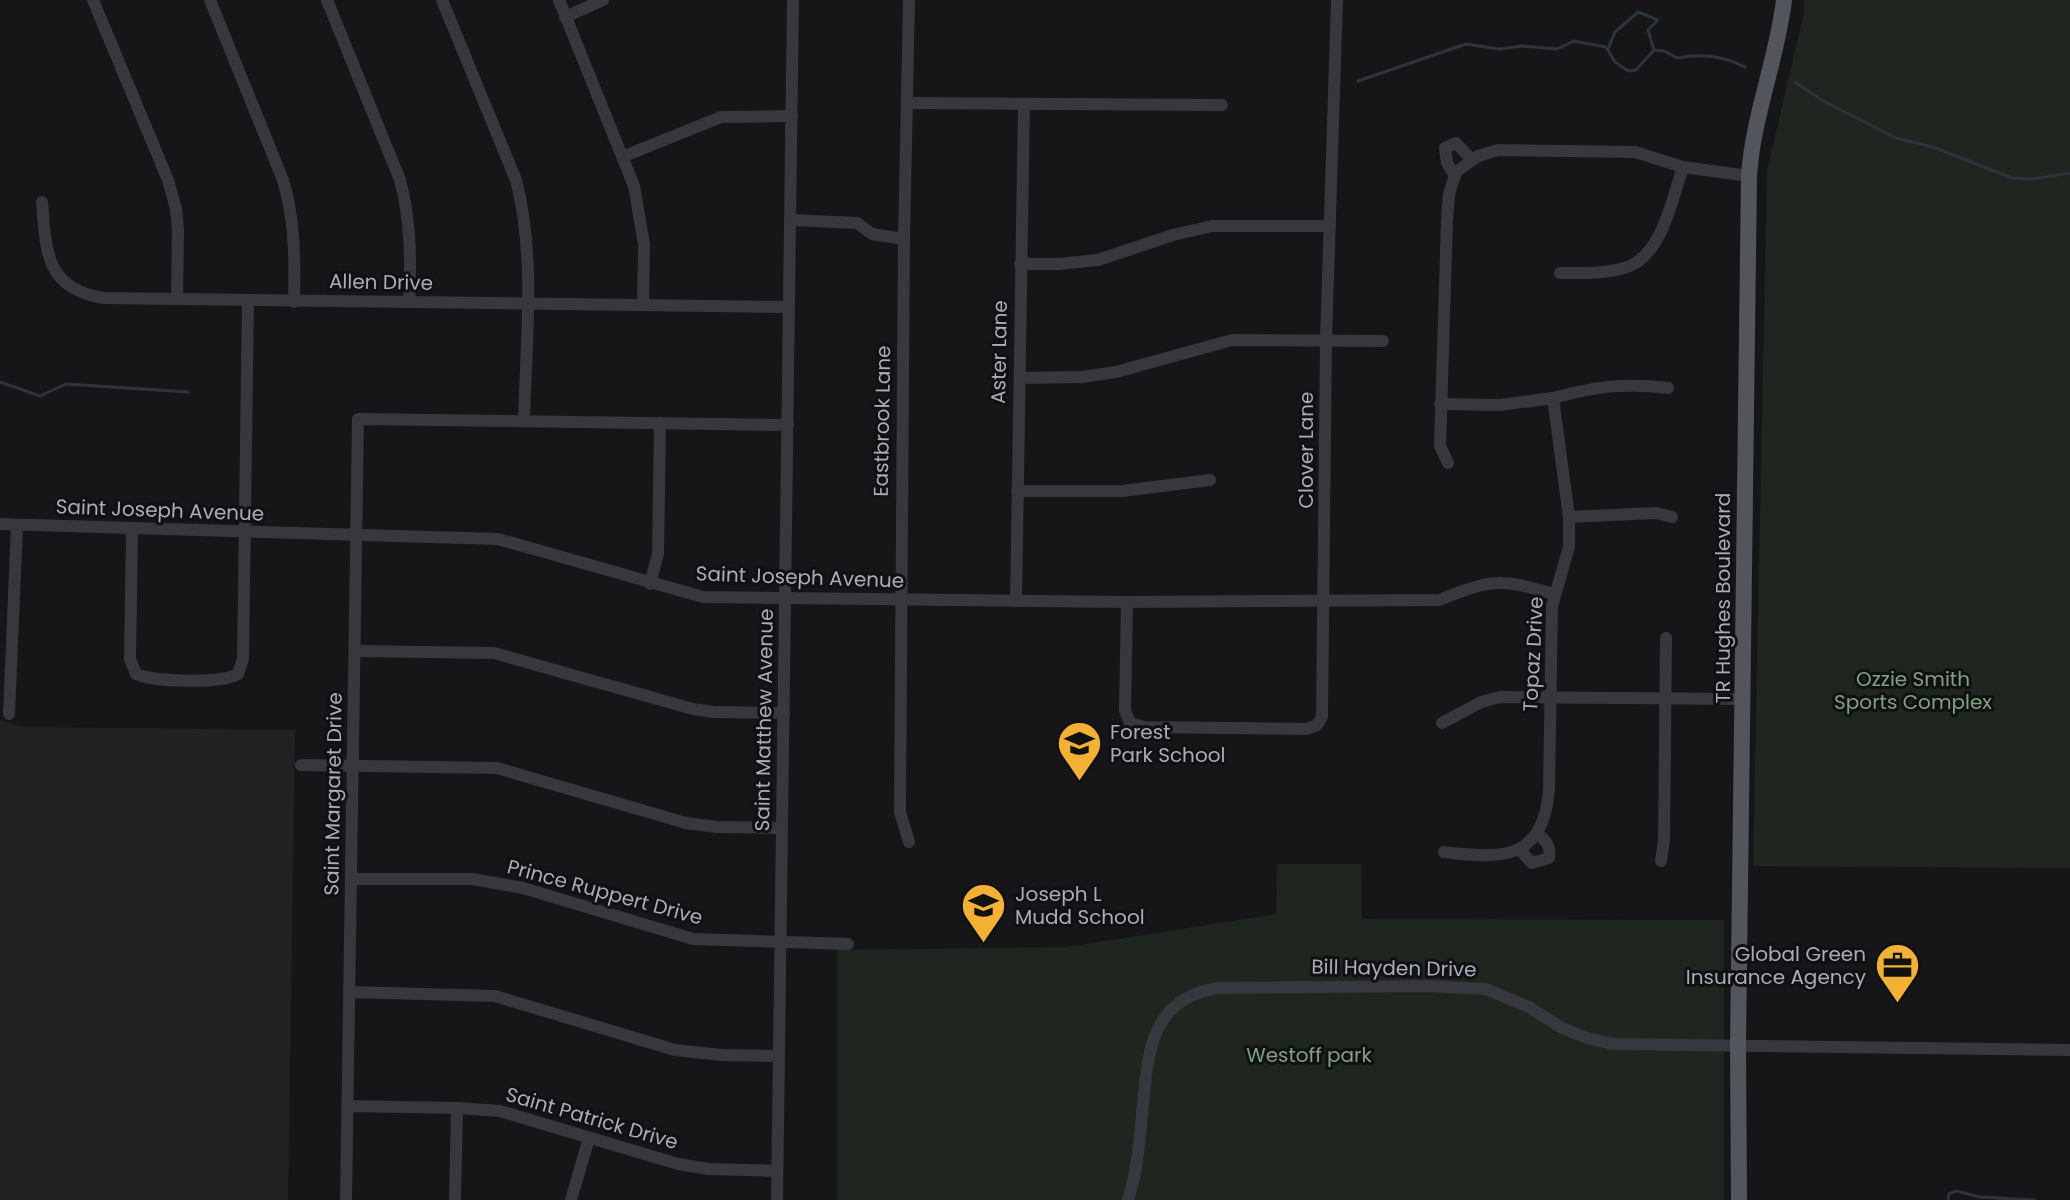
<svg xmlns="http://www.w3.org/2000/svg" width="2070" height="1200" font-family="Poppins,sans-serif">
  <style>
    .built { fill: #222225 }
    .green { fill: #1e261f }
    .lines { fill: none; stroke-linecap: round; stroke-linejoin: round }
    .stream { stroke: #2c353c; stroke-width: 3 }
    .minor { stroke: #37383d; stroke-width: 12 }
    .major { stroke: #53555c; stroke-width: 16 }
    .labels { text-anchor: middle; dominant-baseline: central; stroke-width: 6; stroke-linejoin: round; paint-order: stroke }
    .street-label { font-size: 20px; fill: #a8adb8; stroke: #111113 }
    .park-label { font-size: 20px; fill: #7fa381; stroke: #111113 }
    .poi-label { font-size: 20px; fill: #a8adb8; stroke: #111113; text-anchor: start }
  </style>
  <rect width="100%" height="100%" fill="#161618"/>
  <path class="built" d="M 0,720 L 24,727 L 295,730 L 288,1200 L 0,1200 Z"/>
  <g class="green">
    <path d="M 1804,0 L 2070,0 L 2070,868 L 1753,866 L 1767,171 L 1804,12 Z"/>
    <path d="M 1277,864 L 1361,864 L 1362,919 L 1724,920 L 1724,1200 L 837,1200 L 837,950 L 1067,947 L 1276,914 Z"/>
  </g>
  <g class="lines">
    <g class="stream">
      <path d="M 1608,49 L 1615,32 L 1638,12 L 1658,20 L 1648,30 L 1654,50"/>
      <path d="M 1654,50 L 1664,51 L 1677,58 C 1703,53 1722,56 1745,67"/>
      <path d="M 1358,81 L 1466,44 L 1499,49 L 1522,46 L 1557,49 L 1574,41 L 1606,47 L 1615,62 L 1628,71 L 1636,70 L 1654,50"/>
      <path d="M 1795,82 L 1823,101 L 1896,138 L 1933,147 L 2012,178 L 2032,179 L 2070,173"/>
      <path d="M 0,382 L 40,396 L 66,384 L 188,392"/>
      <path d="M 1948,1200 L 1949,1194 L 1956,1191 L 1980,1197 L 2035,1200"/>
    </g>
    <g class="minor">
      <path d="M 93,0 L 168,180 L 176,209 L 178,229 L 177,299"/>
      <path d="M 210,0 L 283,180 C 295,220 295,260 294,302"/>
      <path d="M 327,0 L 400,180 C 411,221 411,260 409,302"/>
      <path d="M 442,0 L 516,180 C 536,257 526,341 524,421"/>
      <path d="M 559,0 L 634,186 L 644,244 L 643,305"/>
      <path d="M 565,17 L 603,0"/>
      <path d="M 909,103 L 1222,105"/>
      <path d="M 622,157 L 721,117 L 792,116"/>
      <path d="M 1455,176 L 1447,163 L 1445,148 L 1456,143 L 1472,160"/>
      <path d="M 42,202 C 46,251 45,288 103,298 L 788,307"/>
      <path d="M 791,220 L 857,223 L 872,234 L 904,239"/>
      <path d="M 1020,264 L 1058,264 L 1098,260 L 1173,235 L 1212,226 L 1330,226"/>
      <path d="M 1560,273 C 1582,273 1603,274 1624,268 C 1662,258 1672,199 1683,167"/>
      <path d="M 1020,378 L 1082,377 L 1116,372 L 1232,340 L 1383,341"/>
      <path d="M 1553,398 C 1599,386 1621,383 1668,388"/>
      <path d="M 1440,404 L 1500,405 L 1553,398 L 1569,517 L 1569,547 L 1552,606 L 1549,790 C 1543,861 1502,859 1444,852"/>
      <path d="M 1448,463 L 1440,446 L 1447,220 L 1449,194 L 1456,172 L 1478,156 L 1498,150 L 1635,152 L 1683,167 L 1749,176"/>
      <path d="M 1017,491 L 1122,491 L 1210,480"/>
      <path d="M 1569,517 L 1656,513 L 1672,517"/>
      <path d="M 0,524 L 498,539 L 703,597 L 1127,602 L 1439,600 C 1492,579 1499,578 1554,594"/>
      <path d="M 132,529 L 130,659 L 136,674 C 153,682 221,684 238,674 L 243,659 L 248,301"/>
      <path d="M 650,584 L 658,554 L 660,423"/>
      <path d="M 1016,601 L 1024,104"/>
      <path d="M 1127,602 L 1125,711 L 1130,723 L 1144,727 L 1307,729 L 1317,725 L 1322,717 L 1326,340 L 1337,0"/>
      <path d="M 355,651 L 494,653 L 693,709 L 713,712 L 784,713"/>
      <path d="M 9,714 L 17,525"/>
      <path d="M 1442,723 L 1481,702 L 1500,697 L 1743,699"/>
      <path d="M 301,765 L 497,768 L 686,823 L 717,827 L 782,828"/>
      <path d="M 909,842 L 900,812 L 904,239 L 909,0"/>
      <path d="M 1519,849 L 1532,863 L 1549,858 C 1551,846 1546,840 1537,834"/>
      <path d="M 1661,861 L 1664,840 L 1666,638"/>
      <path d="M 351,879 L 472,879 L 523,888 L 693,939 L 848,944"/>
      <path d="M 350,992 L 495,996 L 675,1050 L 721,1055 L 779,1056"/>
      <path d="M 348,1106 L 457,1108 L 500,1111 L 678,1164 L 709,1169 L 777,1171"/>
      <path d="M 346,1200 L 358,419 L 788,425"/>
      <path d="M 455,1200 L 457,1108"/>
      <path d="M 571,1200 L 589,1138"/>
      <path d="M 777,1200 L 793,0"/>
      <path d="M 1128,1200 C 1137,1172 1140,1142 1142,1113 C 1148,1056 1148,999 1218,988 L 1428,986 L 1486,989 L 1529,1007 L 1560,1027 L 1587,1038 L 1613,1044 L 2070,1050"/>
    </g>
    <path class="major" d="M 1739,1200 L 1738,1045 L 1749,176 C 1753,116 1777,59 1784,0"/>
  </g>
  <defs>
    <symbol id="school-pin" viewBox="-11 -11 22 30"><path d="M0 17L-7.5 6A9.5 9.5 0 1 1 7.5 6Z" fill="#f2b134" stroke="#111113"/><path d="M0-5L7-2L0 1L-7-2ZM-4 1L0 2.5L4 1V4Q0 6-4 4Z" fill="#111"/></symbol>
    <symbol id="office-pin" viewBox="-11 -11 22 30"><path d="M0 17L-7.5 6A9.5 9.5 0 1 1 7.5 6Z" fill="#f2b134" stroke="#111113"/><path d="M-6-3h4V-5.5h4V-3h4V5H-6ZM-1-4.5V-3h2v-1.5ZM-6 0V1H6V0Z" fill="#111"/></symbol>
  </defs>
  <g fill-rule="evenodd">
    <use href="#school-pin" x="1054" y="718" width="51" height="69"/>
    <use href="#school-pin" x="958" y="880" width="51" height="69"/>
    <use href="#office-pin" x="1872" y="940" width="51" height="69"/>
  </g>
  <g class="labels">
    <g class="street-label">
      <text transform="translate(381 282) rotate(1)">Allen Drive</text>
      <text transform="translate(999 352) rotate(-89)">Aster Lane</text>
      <text transform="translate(882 421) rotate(-89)">Eastbrook Lane</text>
      <text transform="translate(1306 450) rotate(-90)">Clover Lane</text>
      <text transform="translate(160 510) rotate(2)">Saint Joseph Avenue</text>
      <text transform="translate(800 577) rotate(2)">Saint Joseph Avenue</text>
      <text transform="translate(1723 598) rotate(-90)">TR Hughes Boulevard</text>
      <text transform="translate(1533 654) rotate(-87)">Topaz Drive</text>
      <text transform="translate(764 720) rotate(-89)">Saint Matthew Avenue</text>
      <text transform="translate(333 794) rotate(-89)">Saint Margaret Drive</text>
      <text transform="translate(605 892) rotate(15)">Prince Ruppert Drive</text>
      <text transform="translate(1394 968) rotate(1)">Bill Hayden Drive</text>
      <text transform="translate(592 1118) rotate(16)">Saint Patrick Drive</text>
    </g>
    <g class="park-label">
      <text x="1913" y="679">Ozzie Smith<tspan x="1913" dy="23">Sports Complex</tspan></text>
      <text x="1309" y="1055">Westoff park</text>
    </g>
    <g class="poi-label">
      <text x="1110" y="732">Forest<tspan x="1110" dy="23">Park School</tspan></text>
      <text x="1015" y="894">Joseph L<tspan x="1015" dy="23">Mudd School</tspan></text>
      <text x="1866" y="954" text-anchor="end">Global Green<tspan x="1866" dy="23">Insurance Agency</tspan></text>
    </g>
  </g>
</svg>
